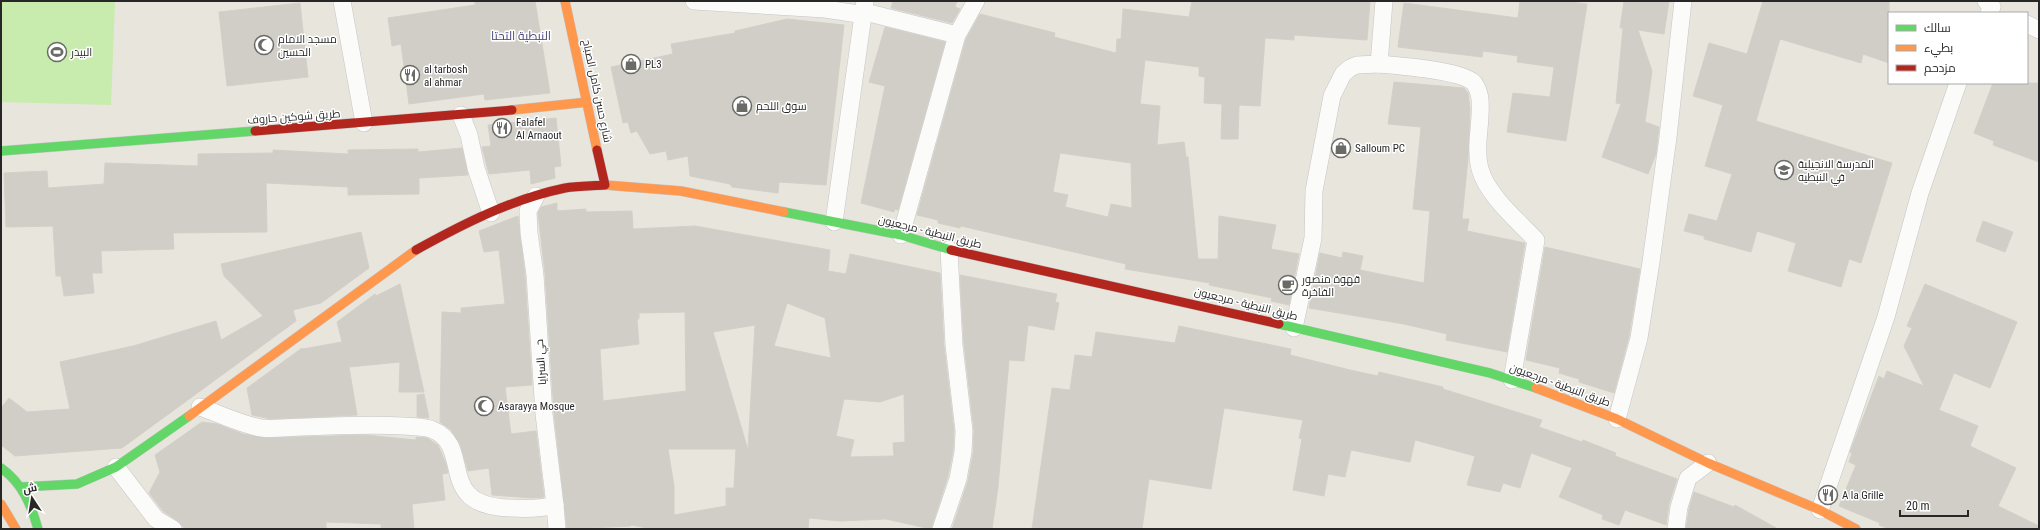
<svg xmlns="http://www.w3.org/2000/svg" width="2040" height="530" font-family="'Roboto Condensed',Cairo,sans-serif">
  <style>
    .pitch { fill: #c7ecad }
    .building { fill: #d0cec7; stroke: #d2d0c8; fill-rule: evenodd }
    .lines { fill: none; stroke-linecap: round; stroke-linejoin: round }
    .street-casing { stroke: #c7c5c6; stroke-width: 18 }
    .fast-casing { stroke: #c7c5c6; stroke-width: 10 }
    .slow-casing { stroke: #c7c5c6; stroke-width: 10 }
    .jam-casing { stroke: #c7c5c6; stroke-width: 10 }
    .street { stroke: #fbfbfa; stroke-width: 17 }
    .fast { stroke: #63d668; stroke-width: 9 }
    .slow { stroke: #ff974d; stroke-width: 9 }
    .jam { stroke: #b3261e; stroke-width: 9 }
    .labels { text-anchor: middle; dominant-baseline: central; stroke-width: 3; stroke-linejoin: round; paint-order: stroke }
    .poi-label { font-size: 11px; fill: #272727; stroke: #fff; text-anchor: start }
    .street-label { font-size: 11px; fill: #272727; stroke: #fff }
    .neighbourhood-label { font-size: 12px; fill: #47447c; stroke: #fff }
  </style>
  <rect width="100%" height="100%" fill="#e7e5dc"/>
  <path class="pitch" d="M 1,1 L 115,1 L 111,105 L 1,102 Z"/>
  <g class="building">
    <path d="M 475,1 L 535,1 L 550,93 L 485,100 L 484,94 L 409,104 L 401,44 L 392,46 L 388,18 L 475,5 Z"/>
    <path d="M 893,1 L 957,1 L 955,7 L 960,9 L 952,23 L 891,8 Z"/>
    <path d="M 1192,1 L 1370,1 L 1367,40 L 1294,35 L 1294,40 L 1265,38 L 1260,106 L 1239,105 L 1238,139 L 1221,139 L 1222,104 L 1204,103 L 1205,77 L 1199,76 L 1199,67 L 1145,60 L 1140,104 L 1160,106 L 1157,145 L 1184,142 L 1186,157 L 1188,157 L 1198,259 L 1218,259 L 1219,216 L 1276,225 L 1271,249 L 1299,254 L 1289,305 L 1271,301 L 1272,298 L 1209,285 L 1210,283 L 1125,269 L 1126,264 L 961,226 L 960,228 L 938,223 L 938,220 L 917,215 L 966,39 L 980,14 L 1055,33 L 1054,37 L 1116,53 L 1117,39 L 1121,39 L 1123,9 L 1189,17 ZM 1060,153 L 1131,163 L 1132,208 L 1111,204 L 1108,217 L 1065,207 L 1068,195 L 1053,192 Z"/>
    <path d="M 1520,1 L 1561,1 L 1587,4 L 1566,141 L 1507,132 L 1513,93 L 1550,97 L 1554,67 L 1517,62 L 1518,56 L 1483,51 L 1482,57 L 1398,47 L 1404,3 L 1518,18 Z"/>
    <path d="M 1624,1 L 1669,1 L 1664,34 L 1638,30 L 1652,71 L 1645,122 L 1659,127 L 1656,154 L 1648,174 L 1602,157 L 1621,104 L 1616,103 L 1623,28 L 1620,28 Z"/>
    <path d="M 1763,1 L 1889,1 L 1889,63 L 1863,54 L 1861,63 L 1780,39 L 1756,121 L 1892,163 L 1861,263 L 1849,259 L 1841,287 L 1788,271 L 1796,243 L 1757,231 L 1751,252 L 1704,239 L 1704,236 L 1684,231 L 1689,214 L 1717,221 L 1732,174 L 1705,166 L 1723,105 L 1693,96 L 1709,43 L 1747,54 Z"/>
    <path d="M 300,3 L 308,77 L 227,86 L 219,12 Z"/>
    <path d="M 787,19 L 844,25 L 826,185 L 779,182 L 778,193 L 732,187 L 730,184 L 690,176 L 688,156 L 668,160 L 666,151 L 650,154 L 637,131 L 631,133 L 628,122 L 623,123 L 611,67 L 673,54 L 671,44 L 735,33 L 735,31 Z"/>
    <path d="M 885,27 L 945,42 L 898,210 L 895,209 L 894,212 L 861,203 L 885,86 L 869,82 Z"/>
    <path d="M 1394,82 L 1464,88 L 1468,93 L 1470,109 L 1468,158 L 1462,219 L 1469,219 L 1467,231 L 1525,243 L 1507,352 L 1446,340 L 1447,334 L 1404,324 L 1309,308 L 1320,253 L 1342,258 L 1343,252 L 1363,256 L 1360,270 L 1424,283 L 1430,211 L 1413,209 L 1421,127 L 1388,124 Z"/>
    <path d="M 1993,83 L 2039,83 L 2039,162 L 1993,145 L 1994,141 L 1974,133 Z"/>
    <path d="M 556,118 L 561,166 L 554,167 L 555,178 L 531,184 L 530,170 L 489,174 L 482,147 L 491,146 L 488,125 Z"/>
    <path d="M 462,148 L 468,175 L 419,178 L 419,194 L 348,195 L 348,187 L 266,183 L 267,232 L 173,233 L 174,249 L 101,251 L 102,273 L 92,273 L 94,293 L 64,296 L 61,276 L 56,276 L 53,226 L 6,227 L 4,173 L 47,171 L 48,188 L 104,184 L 105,163 L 198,166 L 198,154 L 273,153 L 273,150 L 348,154 L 348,150 L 418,149 L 418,152 Z"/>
    <path d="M 557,203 L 557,211 L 586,209 L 586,212 L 632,211 L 633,229 L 695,226 L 830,250 L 828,271 L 846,274 L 850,254 L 940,273 L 944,346 L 954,431 L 953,451 L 948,476 L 931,529 L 886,519 L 840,521 L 809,518 L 808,529 L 653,529 L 631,525 L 631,526 L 567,529 L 554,413 L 545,274 L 538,213 L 541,207 ZM 787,303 L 825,318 L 831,358 L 774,346 ZM 685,312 L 686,391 L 603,401 L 600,349 L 639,344 L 637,319 L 639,319 L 639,313 ZM 755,325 L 748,450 L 713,332 ZM 904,394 L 905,442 L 893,443 L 894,456 L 850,457 L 854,440 L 836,436 L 844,399 L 880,402 ZM 668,449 L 736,449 L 734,488 L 726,488 L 726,506 L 674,515 L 674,486 Z"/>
    <path d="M 518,216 L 525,276 L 532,385 L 505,387 L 511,434 L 536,431 L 544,497 L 532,498 L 492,495 L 489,468 L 468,471 L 460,444 L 451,430 L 440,422 L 442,312 L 461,313 L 461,308 L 505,304 L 499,250 L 484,252 L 479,231 Z"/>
    <path d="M 1983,221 L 2013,232 L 2005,252 L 1976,241 Z"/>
    <path d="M 361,232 L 369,268 L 321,303 L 293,310 L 296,321 L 122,448 L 15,456 L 1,445 L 1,408 L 9,398 L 27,412 L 70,409 L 60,362 L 133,346 L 216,321 L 221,340 L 263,316 L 224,276 L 221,264 Z"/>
    <path d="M 1545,247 L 1640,269 L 1629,336 L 1614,393 L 1579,382 L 1579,379 L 1559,373 L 1560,368 L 1526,360 Z"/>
    <path d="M 960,275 L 1057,294 L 1055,302 L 1059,303 L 1054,330 L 1028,325 L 1024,361 L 1009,360 L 998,487 L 992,529 L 952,529 L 968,481 L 973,454 L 974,431 L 964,344 Z"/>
    <path d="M 400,284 L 424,392 L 399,392 L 400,362 L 349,367 L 357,415 L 271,419 L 252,415 L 247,388 L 302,348 L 303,349 L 342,342 L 337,322 L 375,294 L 376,296 Z"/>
    <path d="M 1925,284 L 2017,322 L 1990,388 L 1954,373 L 1939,410 L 1978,426 L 1970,446 L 2016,468 L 1998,506 L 2039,526 L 2039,529 L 1889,529 L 1879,525 L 1880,523 L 1839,506 L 1856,465 L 1849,462 L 1852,453 L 1850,452 L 1879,376 L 1884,379 L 1887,371 L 1924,386 L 1904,346 L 1912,328 L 1907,326 Z"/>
    <path d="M 1179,326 L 1291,349 L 1290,355 L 1350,370 L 1378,376 L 1379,372 L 1443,387 L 1443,389 L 1542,420 L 1539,427 L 1582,442 L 1583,440 L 1616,453 L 1615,456 L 1677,479 L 1669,504 L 1666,525 L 1625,510 L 1619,525 L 1602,519 L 1603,515 L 1559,497 L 1572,468 L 1531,453 L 1520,488 L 1503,483 L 1500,492 L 1467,485 L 1475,456 L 1415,440 L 1410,462 L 1351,450 L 1345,477 L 1328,474 L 1324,496 L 1293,490 L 1302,439 L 1299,438 L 1303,420 L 1224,408 L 1211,489 L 1149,479 L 1142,529 L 1032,529 L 1052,388 L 1070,390 L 1075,355 L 1092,357 L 1096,332 L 1175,343 Z"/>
    <path d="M 424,394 L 429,418 L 417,417 L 417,395 Z"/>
    <path d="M 202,422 L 217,424 L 243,434 L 265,438 L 365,435 L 416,440 L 416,437 L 427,438 L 438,445 L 446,464 L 448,473 L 442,474 L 445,500 L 412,504 L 414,529 L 381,529 L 381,524 L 326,522 L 326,529 L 185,529 L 178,521 L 163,511 L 149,493 L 160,472 L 155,455 Z"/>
    <path d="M 1694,492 L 1734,507 L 1735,505 L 1778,529 L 1686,529 L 1689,509 Z"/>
  </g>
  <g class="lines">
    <defs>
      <g id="street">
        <path d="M 342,1 L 364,123"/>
        <path d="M 694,1 L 825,9 L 865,15 L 869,13 L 957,35"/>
        <path d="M 1986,1 L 1992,7 L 1989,13"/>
        <path d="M 2027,24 L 2039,30"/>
        <path d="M 1379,64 C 1399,66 1461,70 1474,83 C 1477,87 1480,95 1480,100 C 1482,123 1474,146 1480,169 C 1487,195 1518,221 1536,240 L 1512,380"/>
        <path d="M 461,115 L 469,135 L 476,168 L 491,213"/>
        <path d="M 536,196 L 528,211 L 529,233 L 535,275 L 544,414 L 555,505 L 557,529"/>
        <path d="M 834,222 L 865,1"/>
        <path d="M 901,235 L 957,35 L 976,1"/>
        <path d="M 1294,328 L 1313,238 L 1314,191 L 1332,96 L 1343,74 L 1350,68 L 1357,65 L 1379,64 L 1384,1"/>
        <path d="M 200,407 C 220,414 240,424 261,428 C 274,430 289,427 303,427 C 337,426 370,424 403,426 C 413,427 424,426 433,430 C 474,447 434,506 510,508 C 526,509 540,509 555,505"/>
        <path d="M 1617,419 L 1639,338 L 1651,262 L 1668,137 L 1683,1"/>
        <path d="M 116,467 L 156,519 L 173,529"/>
        <path d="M 1820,510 L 1886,317 L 1920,193 L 1958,83"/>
        <path d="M 941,529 L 958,479 L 963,452 L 964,431 L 954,345 L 949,250"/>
        <path d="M 1676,529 L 1679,507 L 1688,478 L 1708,463"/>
      </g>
      <g id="fast">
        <path d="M 1,151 L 255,131"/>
        <path d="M 784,212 L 901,235 L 951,250"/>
        <path d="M 1279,324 L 1490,373 L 1536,388"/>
        <path d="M 1,468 C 22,483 31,504 38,529"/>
        <path d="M 21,487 L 77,484 L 116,467 L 189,416"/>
      </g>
      <g id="slow">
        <path d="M 565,1 L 597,150"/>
        <path d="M 512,110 L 588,102"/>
        <path d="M 605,185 L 681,191 L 784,212"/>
        <path d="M 1536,388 L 1617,419 L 1708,463 L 1820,510 L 1856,529"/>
        <path d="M 189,416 L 416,250"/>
        <path d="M 1,504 L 16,529"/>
      </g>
      <g id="jam">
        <path d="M 255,131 L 512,110"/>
        <path d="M 416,250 C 463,224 512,199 565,188 C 578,186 592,186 605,185 L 597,150"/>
        <path d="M 951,250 L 1279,324"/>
      </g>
    </defs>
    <use href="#street" class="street-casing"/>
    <use href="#fast" class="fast-casing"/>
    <use href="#slow" class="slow-casing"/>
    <use href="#jam" class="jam-casing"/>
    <use href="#street" class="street"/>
    <use href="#fast" class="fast"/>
    <use href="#slow" class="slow"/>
    <use href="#jam" class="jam"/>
  </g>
  <defs>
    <symbol id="mosque-ring" viewBox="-11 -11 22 22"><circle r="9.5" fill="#fff" stroke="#6a6a66" stroke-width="1.5"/><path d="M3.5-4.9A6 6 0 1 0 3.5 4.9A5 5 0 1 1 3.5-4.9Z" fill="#6a6a66"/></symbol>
    <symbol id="stadium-ring" viewBox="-11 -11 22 22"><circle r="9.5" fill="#fff" stroke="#6a6a66" stroke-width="1.5"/><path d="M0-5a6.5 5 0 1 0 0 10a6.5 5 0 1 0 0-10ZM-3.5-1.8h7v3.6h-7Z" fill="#6a6a66"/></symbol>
    <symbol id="shop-ring" viewBox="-11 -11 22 22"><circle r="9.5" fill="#fff" stroke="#6a6a66" stroke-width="1.5"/><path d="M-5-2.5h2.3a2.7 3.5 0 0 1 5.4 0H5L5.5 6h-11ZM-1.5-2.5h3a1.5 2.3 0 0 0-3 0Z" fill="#6a6a66"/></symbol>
    <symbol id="restaurant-ring" viewBox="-11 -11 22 22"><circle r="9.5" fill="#fff" stroke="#6a6a66" stroke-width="1.5"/><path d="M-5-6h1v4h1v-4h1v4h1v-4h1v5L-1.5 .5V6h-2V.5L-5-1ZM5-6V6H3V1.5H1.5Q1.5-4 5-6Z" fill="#6a6a66"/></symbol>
    <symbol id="school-ring" viewBox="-11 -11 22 22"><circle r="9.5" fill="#fff" stroke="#6a6a66" stroke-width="1.5"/><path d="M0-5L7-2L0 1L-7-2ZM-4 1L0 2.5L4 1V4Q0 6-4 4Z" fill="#6a6a66"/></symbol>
    <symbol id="cafe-ring" viewBox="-11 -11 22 22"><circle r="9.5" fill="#fff" stroke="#6a6a66" stroke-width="1.5"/><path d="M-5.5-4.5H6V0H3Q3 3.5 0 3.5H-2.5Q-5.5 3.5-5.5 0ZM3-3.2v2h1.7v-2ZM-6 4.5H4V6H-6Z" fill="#6a6a66"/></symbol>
  </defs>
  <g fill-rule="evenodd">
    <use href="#mosque-ring" x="253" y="34" width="22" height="22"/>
    <use href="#stadium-ring" x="46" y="41" width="22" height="22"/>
    <use href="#shop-ring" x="620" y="53" width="22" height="22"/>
    <use href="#restaurant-ring" x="399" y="64" width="22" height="22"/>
    <use href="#shop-ring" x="731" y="95" width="22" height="22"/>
    <use href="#restaurant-ring" x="491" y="117" width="22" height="22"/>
    <use href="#shop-ring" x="1330" y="137" width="22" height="22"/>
    <use href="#school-ring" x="1773" y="159" width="22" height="22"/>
    <use href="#cafe-ring" x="1277" y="274" width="22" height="22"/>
    <use href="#mosque-ring" x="473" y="395" width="22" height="22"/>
    <use href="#restaurant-ring" x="1817" y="484" width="22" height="22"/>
  </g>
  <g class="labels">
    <g class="poi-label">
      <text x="278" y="39">مسجد الامام<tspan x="278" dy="13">الحسين</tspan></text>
      <text x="71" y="52">البيدر</text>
      <text x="645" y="64">PL3</text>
      <text x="424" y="69">al tarbosh<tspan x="424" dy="13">al ahmar</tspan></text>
      <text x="756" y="106">سوق اللحم</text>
      <text x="516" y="122">Falafel<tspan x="516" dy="13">Al Arnaout</tspan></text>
      <text x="1355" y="148">Salloum PC</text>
      <text x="1798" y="164">المدرسة الانجيلية<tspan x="1798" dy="13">في النبطيه</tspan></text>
      <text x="1302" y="279">قهوة منصور<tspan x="1302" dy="13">الفاخرة</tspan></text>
      <text x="498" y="406">Asarayya Mosque</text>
      <text x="1842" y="495">A la Grille</text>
    </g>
    <g class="street-label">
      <text transform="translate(597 91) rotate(78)">شارع حسن كامل الصباح</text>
      <text transform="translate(294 117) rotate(-4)">طريق شوكين حاروف</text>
      <text transform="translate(930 232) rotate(14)">طريق النبطية - مرجعيون</text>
      <text transform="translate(1246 304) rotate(14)">طريق النبطية - مرجعيون</text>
      <text transform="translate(541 362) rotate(-94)">حي السرايا</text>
      <text transform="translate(1560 385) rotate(20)">طريق النبطية - مرجعيون</text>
    </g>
    <g class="neighbourhood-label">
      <text x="521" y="36">النبطية التحتا</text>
    </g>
  </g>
  <rect width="2040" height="530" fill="none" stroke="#272727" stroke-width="4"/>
  <rect x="1888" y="12" width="140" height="72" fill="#ffffff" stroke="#a9a9a9"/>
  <rect x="1896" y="25" width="20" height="6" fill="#63d668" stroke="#a9a9a9"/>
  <text x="1924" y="32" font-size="12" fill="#272727">سالك</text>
  <rect x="1896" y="45" width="20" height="6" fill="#ff974d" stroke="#a9a9a9"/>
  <text x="1924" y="52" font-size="12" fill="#272727">بطيء</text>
  <rect x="1896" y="65" width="20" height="6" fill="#b3261e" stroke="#a9a9a9"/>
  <text x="1924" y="72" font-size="12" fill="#272727">مزدحم</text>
  <g transform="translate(32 498) rotate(348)" stroke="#ffffff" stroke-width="3" paint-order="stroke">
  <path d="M0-3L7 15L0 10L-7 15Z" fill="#272727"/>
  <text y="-6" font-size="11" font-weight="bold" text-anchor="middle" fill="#272727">ش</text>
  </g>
  <path d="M1900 510v6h68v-6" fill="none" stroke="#272727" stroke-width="2"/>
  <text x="1906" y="510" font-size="12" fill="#272727" stroke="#ffffff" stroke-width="3" paint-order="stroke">20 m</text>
</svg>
